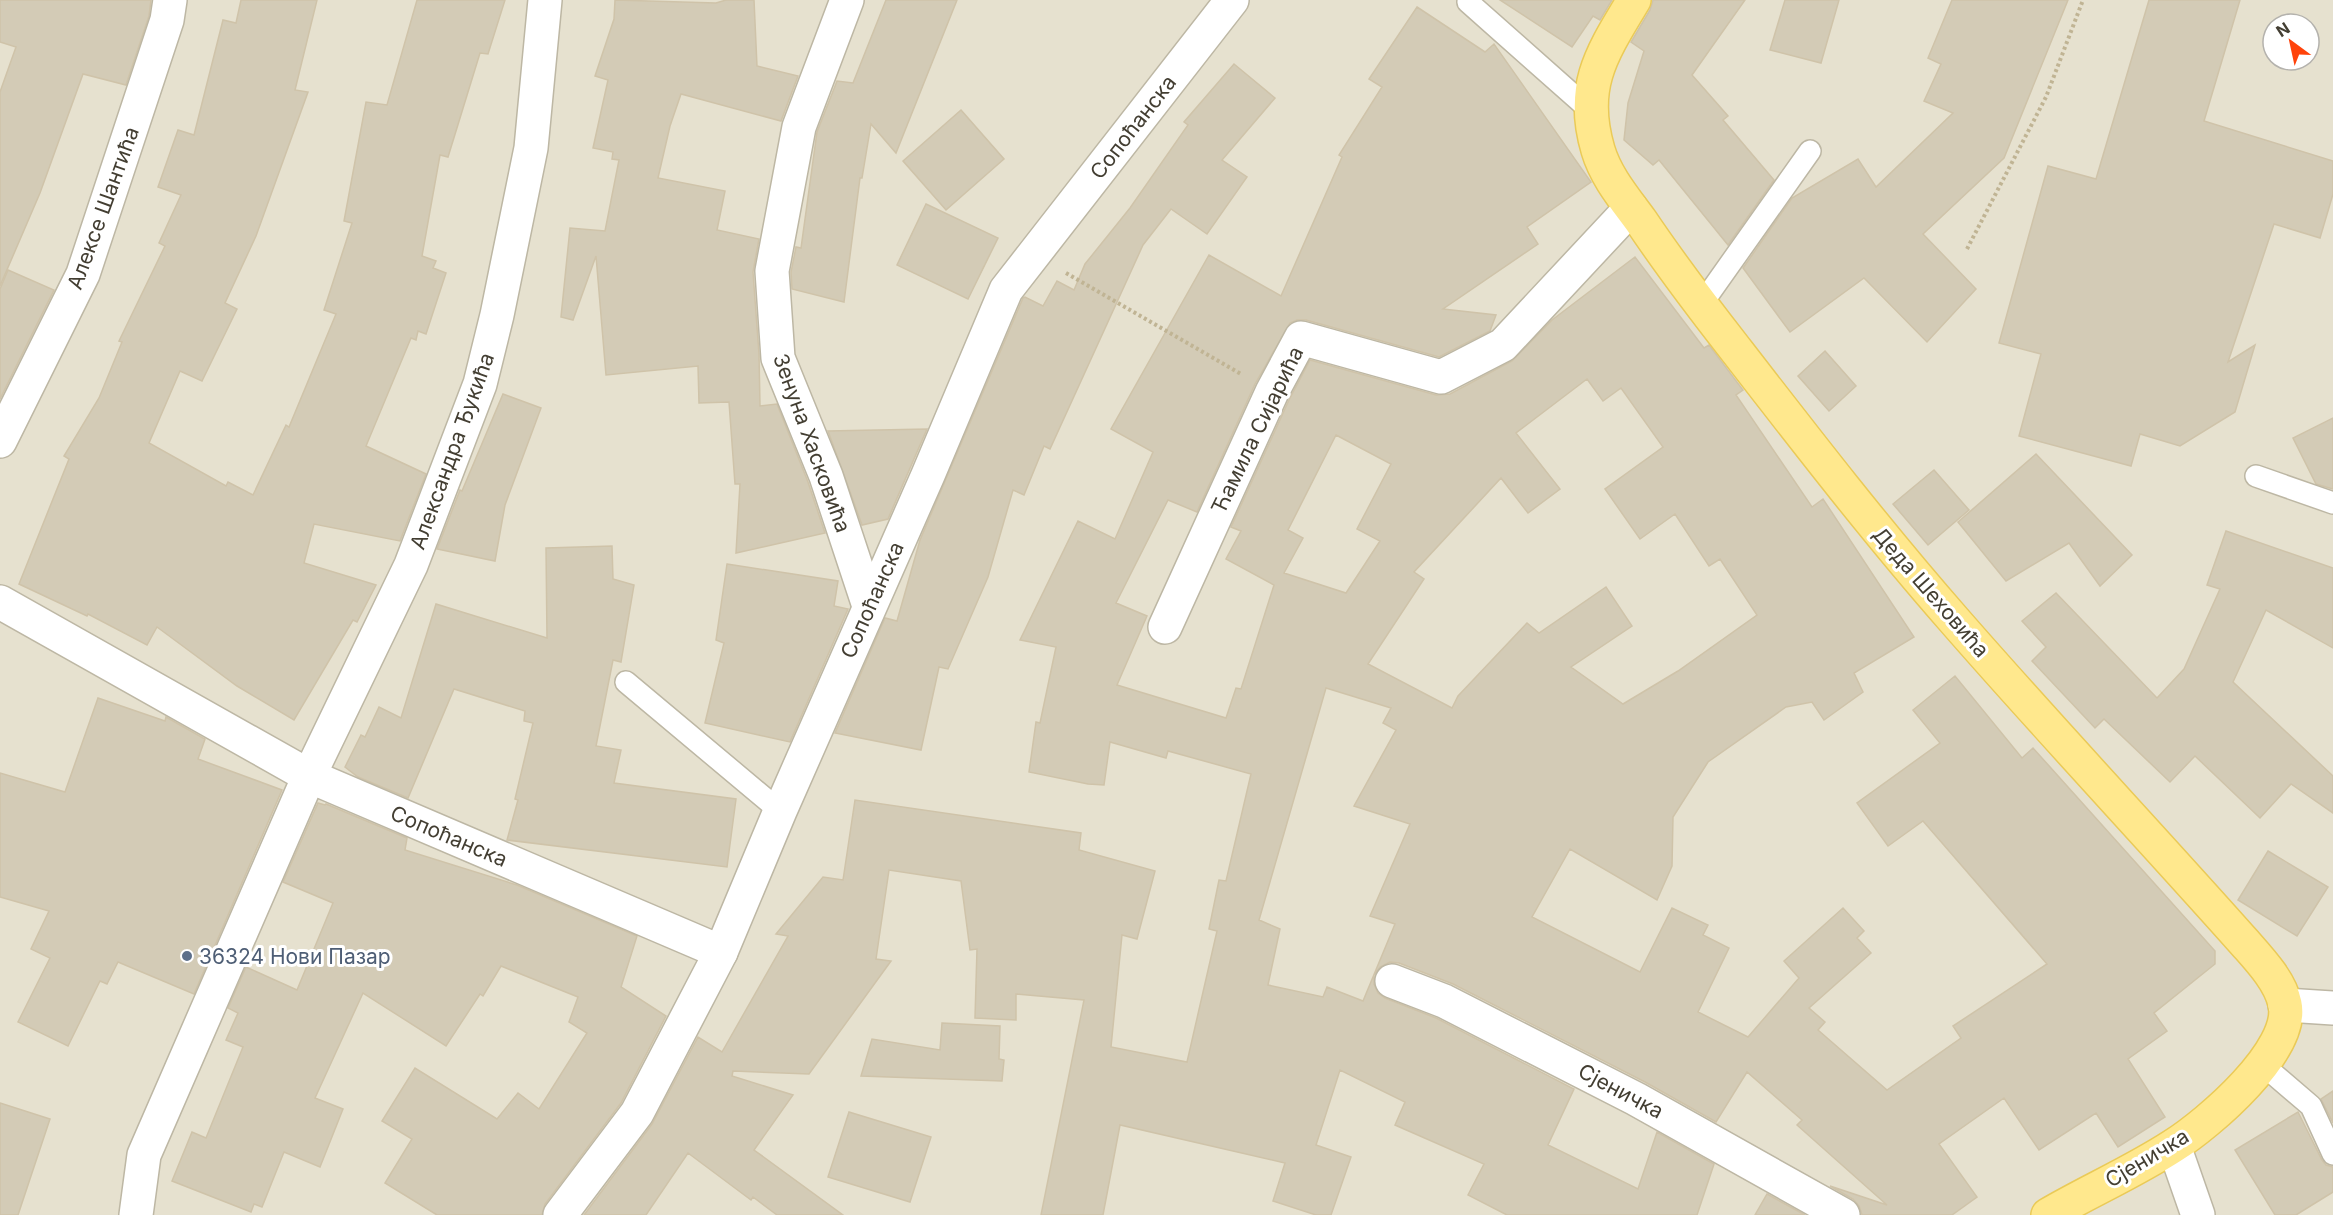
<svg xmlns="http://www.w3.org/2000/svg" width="2333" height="1215" font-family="Inter,sans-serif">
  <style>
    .residential { fill: #e6e1cf; fill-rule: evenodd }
    .building { fill: #d3cbb6; stroke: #cfc3a9; stroke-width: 1.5; fill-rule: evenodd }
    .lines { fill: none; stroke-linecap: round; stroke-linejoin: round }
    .service-casing { stroke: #bdb7a4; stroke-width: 24 }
    .minor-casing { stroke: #bdb7a4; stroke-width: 36 }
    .primary-casing { stroke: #eaca57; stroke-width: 36 }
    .path { stroke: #c0b494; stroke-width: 4; stroke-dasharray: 3 3; stroke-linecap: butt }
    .service { stroke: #fff; stroke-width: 21 }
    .minor { stroke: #fff; stroke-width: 33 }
    .primary { stroke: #ffe88d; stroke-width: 33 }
    .service-dot { fill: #5c6f8a; stroke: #fff; stroke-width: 2 }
    .labels { text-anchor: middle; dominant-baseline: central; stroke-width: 6; stroke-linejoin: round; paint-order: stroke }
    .street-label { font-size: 21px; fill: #433e32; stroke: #fff }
    .service-label { font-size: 21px; fill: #4e5e75; stroke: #fff; text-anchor: start }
  </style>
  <rect width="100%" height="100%" fill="#f2eee1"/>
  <path class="residential" d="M 0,0 L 2333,0 L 2333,1215 L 0,1215 ZM 2273,24 L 2309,24 L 2309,60 L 2273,60 Z"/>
  <g class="building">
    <path d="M 0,0 L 151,0 L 149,16 L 126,85 L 83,74 L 40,193 L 0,286 L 0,92 L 16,47 L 0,42 Z"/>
    <path d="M 241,0 L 317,0 L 295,90 L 308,92 L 256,236 L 225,303 L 237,309 L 202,381 L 180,371 L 149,443 L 226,486 L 228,482 L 253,495 L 286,425 L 289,427 L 336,314 L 324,310 L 352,223 L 344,221 L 366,102 L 387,105 L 417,0 L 505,0 L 488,54 L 480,53 L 448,157 L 440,155 L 422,256 L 436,261 L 433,268 L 446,273 L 426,334 L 418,331 L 416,340 L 411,338 L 366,446 L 426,474 L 400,541 L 314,524 L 304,563 L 376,585 L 357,622 L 353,620 L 294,720 L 237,686 L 157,627 L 147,645 L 88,614 L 87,616 L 19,584 L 69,459 L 64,456 L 99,398 L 122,342 L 119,341 L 165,246 L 159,243 L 181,195 L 158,187 L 178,130 L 194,135 L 223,20 L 236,23 Z"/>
    <path d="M 615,0 L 716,3 L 726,0 L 754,0 L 757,66 L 798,76 L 781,121 L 681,94 L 670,126 L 658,178 L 725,191 L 717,230 L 759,239 L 753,272 L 759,354 L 760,406 L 777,404 L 808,482 L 825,533 L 736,553 L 740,484 L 735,484 L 729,402 L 699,403 L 698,366 L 606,375 L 596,256 L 573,320 L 561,317 L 570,228 L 605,231 L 619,160 L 612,159 L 613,152 L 593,148 L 608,80 L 595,76 L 614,19 Z"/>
    <path d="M 886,0 L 957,0 L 896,153 L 871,124 L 862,178 L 860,178 L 844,302 L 792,289 L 791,272 L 796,247 L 801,248 L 817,132 L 837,81 L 853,83 Z"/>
    <path d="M 1500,0 L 1612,0 L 1600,20 L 1593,16 L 1572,47 Z"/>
    <path d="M 1653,0 L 1745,0 L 1692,75 L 1728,116 L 1723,120 L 1774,180 L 1728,245 L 1659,160 L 1653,165 L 1624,140 L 1628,103 L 1644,51 L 1631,42 L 1650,10 Z"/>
    <path d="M 1785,0 L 1839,0 L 1821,63 L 1770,50 Z"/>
    <path d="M 1952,0 L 2068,0 L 2004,158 L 1923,234 L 1976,289 L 1927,342 L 1864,278 L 1790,332 L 1743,268 L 1792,198 L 1858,159 L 1876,187 L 1953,113 L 1924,101 L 1941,64 L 1928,58 Z"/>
    <path d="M 2149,0 L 2240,0 L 2204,121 L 2333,161 L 2333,194 L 2320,238 L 2274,224 L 2228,362 L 2255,345 L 2235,412 L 2180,446 L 2140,434 L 2131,466 L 2019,436 L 2041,354 L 1999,343 L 2048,166 L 2096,179 Z"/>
    <path d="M 1417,7 L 1485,52 L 1494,44 L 1591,182 L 1527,227 L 1538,244 L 1443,309 L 1496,315 L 1490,331 L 1439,357 L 1306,320 L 1297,320 L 1290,323 L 1255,384 L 1197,512 L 1168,500 L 1116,603 L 1147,616 L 1117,685 L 1226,718 L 1236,688 L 1241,689 L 1274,585 L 1226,559 L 1241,531 L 1231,527 L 1289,400 L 1310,360 L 1436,395 L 1450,394 L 1512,361 L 1552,320 L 1635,257 L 1704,348 L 1709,345 L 1743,390 L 1736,395 L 1812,507 L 1823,499 L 1914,637 L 1854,673 L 1863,692 L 1824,720 L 1812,702 L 1786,707 L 1708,762 L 1673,817 L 1672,866 L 1657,900 L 1570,849 L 1532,917 L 1640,972 L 1672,908 L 1708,925 L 1703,935 L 1729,948 L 1698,1012 L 1748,1037 L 1799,978 L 1784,961 L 1843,908 L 1864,931 L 1857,938 L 1871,953 L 1809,1008 L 1825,1022 L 1818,1030 L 1887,1090 L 1961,1038 L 1953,1026 L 2047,964 L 1923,821 L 1888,846 L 1857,803 L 1940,743 L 1913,710 L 1955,676 L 2022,758 L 2033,748 L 2215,951 L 2215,964 L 2154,1013 L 2167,1031 L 2128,1059 L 2165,1117 L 2118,1147 L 2096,1113 L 2039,1150 L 2004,1098 L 1939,1144 L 1977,1197 L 1952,1215 L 1862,1215 L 1859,1206 L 1853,1199 L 1830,1186 L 1887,1205 L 1797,1125 L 1802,1120 L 1747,1072 L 1716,1122 L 1645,1082 L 1453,984 L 1399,963 L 1390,962 L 1380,967 L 1374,975 L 1374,984 L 1378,993 L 1385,998 L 1436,1018 L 1574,1089 L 1548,1145 L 1638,1189 L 1657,1132 L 1714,1164 L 1697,1215 L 1507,1215 L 1468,1195 L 1484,1164 L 1395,1125 L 1405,1102 L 1340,1070 L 1316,1145 L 1351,1157 L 1331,1215 L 1316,1215 L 1273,1201 L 1285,1163 L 1120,1125 L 1103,1215 L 1041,1215 L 1084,1000 L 1016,994 L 1016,1020 L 975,1018 L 977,949 L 970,950 L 961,881 L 889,870 L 876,959 L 891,961 L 809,1074 L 733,1071 L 732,1076 L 793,1095 L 754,1150 L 843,1215 L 777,1215 L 753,1197 L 751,1200 L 688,1153 L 646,1215 L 584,1215 L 652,1124 L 698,1037 L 722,1052 L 788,936 L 776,934 L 823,877 L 843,880 L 855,800 L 1081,833 L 1079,850 L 1155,871 L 1137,939 L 1122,935 L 1111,1047 L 1187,1062 L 1217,931 L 1209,929 L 1219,880 L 1226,881 L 1251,774 L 1168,751 L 1166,758 L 1110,742 L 1104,785 L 1088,784 L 1029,772 L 1036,722 L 1040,723 L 1056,647 L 1020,640 L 1078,521 L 1115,539 L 1153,452 L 1111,429 L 1209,255 L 1281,296 L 1342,157 L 1339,155 L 1382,87 L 1369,79 ZM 1587,379 L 1603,401 L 1621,388 L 1663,447 L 1605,489 L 1640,539 L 1675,514 L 1709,566 L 1720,559 L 1757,615 L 1678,671 L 1623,704 L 1571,667 L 1632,626 L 1606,587 L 1539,633 L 1527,623 L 1458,696 L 1452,708 L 1368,664 L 1424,579 L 1414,572 L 1501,478 L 1528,513 L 1560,489 L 1516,433 ZM 1336,435 L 1391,464 L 1357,529 L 1380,541 L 1346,593 L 1284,573 L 1303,538 L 1288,530 ZM 1326,688 L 1391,708 L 1383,723 L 1396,730 L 1354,806 L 1410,824 L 1370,916 L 1395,924 L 1363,1001 L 1327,987 L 1323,997 L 1268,985 L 1280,929 L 1259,920 Z"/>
    <path d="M 1234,64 L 1275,98 L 1222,160 L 1247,177 L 1207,234 L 1171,209 L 1143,245 L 1050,449 L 1044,446 L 1024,495 L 1013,490 L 988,577 L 948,669 L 939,667 L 921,750 L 835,733 L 885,618 L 897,621 L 920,540 L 1023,298 L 1025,297 L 1043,306 L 1057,281 L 1074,290 L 1085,264 L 1130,208 L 1188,125 L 1184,122 Z"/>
    <path d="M 961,110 L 1004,159 L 946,210 L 903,161 Z"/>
    <path d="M 926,204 L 998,238 L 968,299 L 897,265 Z"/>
    <path d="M 8,270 L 54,290 L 0,399 L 0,289 Z"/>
    <path d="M 1825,351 L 1856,386 L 1829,411 L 1798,376 Z"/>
    <path d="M 503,394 L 541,408 L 505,505 L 495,561 L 437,549 L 460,490 L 462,491 Z"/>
    <path d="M 2333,418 L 2333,489 L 2316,484 L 2293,438 Z"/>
    <path d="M 927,429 L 888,519 L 862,525 L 828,431 Z"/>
    <path d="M 2036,454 L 2132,555 L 2100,586 L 2069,543 L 2006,581 L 1958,522 Z"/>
    <path d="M 1934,470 L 1969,510 L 1928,545 L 1893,504 Z"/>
    <path d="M 2226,531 L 2333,568 L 2333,648 L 2266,610 L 2233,682 L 2333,776 L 2333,813 L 2291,784 L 2260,818 L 2195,756 L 2170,782 L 2104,719 L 2095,728 L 2032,661 L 2046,647 L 2022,621 L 2056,593 L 2157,698 L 2184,669 L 2220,589 L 2207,585 Z"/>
    <path d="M 612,546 L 613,579 L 634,585 L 621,662 L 613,660 L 596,746 L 621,750 L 614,783 L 736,799 L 727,867 L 507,840 L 518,800 L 515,799 L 533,723 L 524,721 L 525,711 L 454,689 L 408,798 L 358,777 L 345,767 L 361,735 L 365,737 L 379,707 L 401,718 L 436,604 L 547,638 L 546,548 Z"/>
    <path d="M 727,564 L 838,581 L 834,606 L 848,609 L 790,742 L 705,723 L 724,643 L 716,640 Z"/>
    <path d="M 98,698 L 165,721 L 166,717 L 205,739 L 198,759 L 282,790 L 194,994 L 118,962 L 107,984 L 100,981 L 68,1046 L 18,1022 L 50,958 L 31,949 L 49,911 L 0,897 L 0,773 L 65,792 Z"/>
    <path d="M 318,803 L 325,805 L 326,804 L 407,838 L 405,850 L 517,885 L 637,936 L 621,987 L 666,1016 L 621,1103 L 545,1204 L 542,1215 L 437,1215 L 385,1183 L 412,1139 L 382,1121 L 415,1068 L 497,1119 L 518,1093 L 539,1109 L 587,1033 L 569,1022 L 578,997 L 501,966 L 483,996 L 480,994 L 446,1046 L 363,993 L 315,1098 L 343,1109 L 320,1167 L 284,1152 L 262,1207 L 254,1204 L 251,1212 L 172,1181 L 192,1132 L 206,1138 L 243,1047 L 226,1040 L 238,1013 L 228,1008 L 246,967 L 297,990 L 333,903 L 283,882 Z"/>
    <path d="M 2268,851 L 2328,887 L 2297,936 L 2238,900 Z"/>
    <path d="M 942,1023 L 1000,1026 L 999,1059 L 1004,1060 L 1002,1081 L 861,1076 L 872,1039 L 940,1050 Z"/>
    <path d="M 2333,1091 L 2333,1123 L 2321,1099 Z"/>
    <path d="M 0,1103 L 50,1119 L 18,1215 L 0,1215 Z"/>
    <path d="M 849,1112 L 931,1137 L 910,1202 L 828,1177 Z"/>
    <path d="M 2298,1112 L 2322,1160 L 2326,1165 L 2333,1167 L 2333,1192 L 2296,1215 L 2275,1215 L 2235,1150 Z"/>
    <path d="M 1767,1194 L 1805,1215 L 1755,1215 Z"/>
  </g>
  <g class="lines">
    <defs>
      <g id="service">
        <path d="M 1468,2 L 1591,111"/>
        <path d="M 1701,305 L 1810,151"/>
        <path d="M 2256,476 L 2333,503"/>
        <path d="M 626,682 L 780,811"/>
        <path d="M 2263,1065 L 2311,1106 L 2333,1154"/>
      </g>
      <g id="minor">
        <path d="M 847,0 L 799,127 L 772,271 L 778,358 L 826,476 L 869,606"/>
        <path d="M 0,441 L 83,274 L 167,20 L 170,0"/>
        <path d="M 0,602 L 309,776 L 721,952"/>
        <path d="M 1165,627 L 1272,392 L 1301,338 L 1441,377 L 1503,345 L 1631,208"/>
        <path d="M 1392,981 L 1444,1001 L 1636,1099 L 1843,1215"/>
        <path d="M 2285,1005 L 2333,1008"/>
        <path d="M 2174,1146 L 2198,1215"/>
        <path d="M 136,1215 L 144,1155 L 309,776 L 411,565 L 480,384 L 497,315 L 531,148 L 545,0"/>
        <path d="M 560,1215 L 637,1113 L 721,952 L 780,811 L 928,475 L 1006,290 L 1232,0"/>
      </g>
      <path id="primary" d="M 1634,0 C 1602,53 1579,86 1598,150 C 1606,177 1625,199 1641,221 C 1670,264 1701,305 1733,346 C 1805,439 1876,531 1954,620 C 2049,729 2149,835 2245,943 C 2260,960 2280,981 2285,1004 C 2295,1050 2208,1124 2173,1146 C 2133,1172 2089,1191 2048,1215"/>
    </defs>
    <use href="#service" class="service-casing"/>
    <use href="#minor" class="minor-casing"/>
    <use href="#primary" class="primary-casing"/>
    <g class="path">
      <path d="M 1967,249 L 2046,97 L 2083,0"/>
      <path d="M 1066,273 L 1241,374"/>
    </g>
    <use href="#service" class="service"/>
    <use href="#minor" class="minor"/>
    <use href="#primary" class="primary"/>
  </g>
  <circle class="service-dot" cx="187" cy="956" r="6"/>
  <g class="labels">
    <g class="street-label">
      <text transform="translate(1133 127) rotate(-52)">Сопоћанска</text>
      <text transform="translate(103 208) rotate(-70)">Алексе Шантића</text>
      <text transform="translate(1257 430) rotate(-64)">Ћамила Сијарића</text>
      <text transform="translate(812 443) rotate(70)">Зенуна Хасковића</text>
      <text transform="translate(452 451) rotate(-70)">Александра Ђукића</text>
      <text transform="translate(1931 592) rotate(49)">Деда Шеховића</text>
      <text transform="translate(872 600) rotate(-66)">Сопоћанска</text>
      <text transform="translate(449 836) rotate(23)">Сопоћанска</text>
      <text transform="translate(1621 1091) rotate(28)">Сјеничка</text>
      <text transform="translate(2147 1158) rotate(-31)">Сјеничка</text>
    </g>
    <g class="service-label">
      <text x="199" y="956">36324 Нови Пазар</text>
    </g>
  </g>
  <g transform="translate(2291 42) rotate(327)"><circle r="28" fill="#ffffff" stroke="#b4b2ad" stroke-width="1.5"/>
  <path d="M0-4.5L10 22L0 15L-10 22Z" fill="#ff430b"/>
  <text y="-9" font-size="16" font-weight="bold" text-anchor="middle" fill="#433e32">N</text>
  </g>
</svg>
